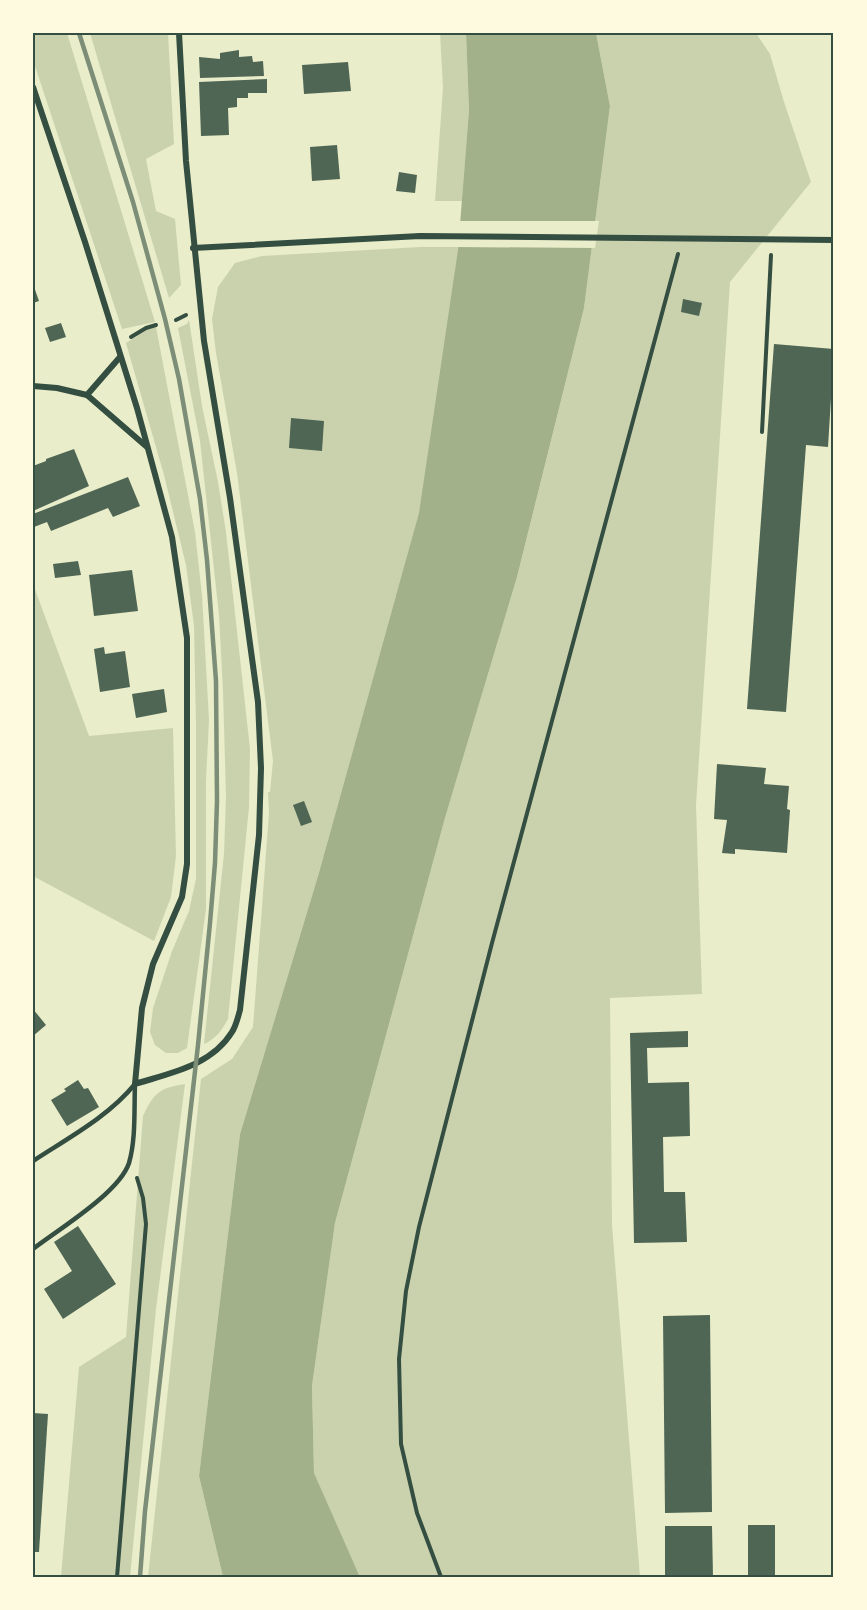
<svg xmlns="http://www.w3.org/2000/svg" width="867" height="1610" font-family="'IBM Plex Sans',sans-serif">
  <style>
    .green { fill: #cad2ad }
    .water { fill: #a3b18a }
    .pier { fill: #e9edc9 }
    .building { fill: #4f6655 }
    .lines { fill: none; stroke-linecap: round; stroke-linejoin: round }
    .path { stroke: #344e41; stroke-width: 4 }
    .service { stroke: #344e41; stroke-width: 4.5 }
    .minor { stroke: #344e41; stroke-width: 6 }
    .rail { stroke: #7c8e77; stroke-width: 4.5 }
    .neatline { fill: none; stroke: #344e41; stroke-width: 2 }
  </style>
  <rect width="100%" height="100%" fill="#e9edc9"/>
  <g class="green">
    <path d="M 33,33 L 67,33 L 155,322 L 122,329 L 33,60 Z"/>
    <path d="M 90,33 L 168,33 L 174,144 L 146,159 L 156,211 L 175,219 L 181,285 L 169,298 Z"/>
    <path d="M 440,33 L 466,33 L 469,110 L 462,201 L 435,201 L 443,88 Z"/>
    <path d="M 596,33 L 756,33 L 770,54 L 784,102 L 811,182 L 730,282 L 696,805 L 702,994 L 610,998 L 612,1225 L 640,1577 L 360,1577 L 314,1474 L 312,1386 L 335,1223 L 445,818 L 517,577 L 584,308 L 610,106 Z"/>
    <path d="M 420,247 L 459,247 L 432,461 L 403,589 L 396,596 L 318,876 L 240,1134 L 199,1476 L 223,1577 L 148,1577 L 201,1079 L 232,1059 L 253,1027 L 269,813 L 268,792 L 270,792 L 273,761 L 237,473 L 216,353 L 212,319 L 218,287 L 235,263 L 262,256 Z"/>
    <path d="M 189,320 L 202,406 L 218,482 L 226,532 L 250,749 L 249,807 L 228,1019 C 222,1030 216,1039 204,1044 L 224,854 L 226,796 L 223,691 L 219,615 L 200,441 L 178,328 L 187,324 Z"/>
    <path d="M 156,327 L 195,532 L 202,595 L 209,720 L 206,781 L 206,909 L 187,1048 L 178,1053 L 166,1053 L 155,1045 L 150,1032 L 153,1008 L 172,951 L 189,911 L 196,879 L 196,725 L 194,626 L 186,565 L 164,475 L 126,343 L 146,330 Z"/>
    <path d="M 33,584 L 89,736 L 173,728 L 176,856 L 171,897 L 154,941 L 33,876 Z"/>
    <path d="M 185,1084 L 156,1309 L 130,1577 L 61,1577 L 79,1367 L 126,1337 L 143,1116 C 154,1093 159,1088 185,1084 Z"/>
  </g>
  <path class="water" d="M 466,33 L 596,33 L 610,106 L 584,308 L 517,577 L 445,818 L 335,1223 L 312,1386 L 314,1473 L 360,1577 L 223,1577 L 199,1476 L 240,1134 L 318,876 L 419,513 L 458,250 L 469,110 Z"/>
  <path class="pier" d="M 458,221 L 599,221 L 595,248 L 456,247 Z"/>
  <g class="building">
    <path d="M 239,50 L 239,57 L 252,56 L 253,62 L 263,61 L 264,76 L 200,78 L 199,57 L 220,59 L 220,53 Z"/>
    <path d="M 348,62 L 351,91 L 304,94 L 302,65 Z"/>
    <path d="M 267,79 L 267,93 L 248,93 L 248,98 L 237,98 L 237,107 L 228,108 L 229,135 L 201,136 L 199,82 Z"/>
    <path d="M 337,145 L 340,179 L 312,181 L 310,147 Z"/>
    <path d="M 399,172 L 417,175 L 415,193 L 396,191 Z"/>
    <path d="M 33,284 L 39,301 L 33,303 Z"/>
    <path d="M 683,299 L 702,303 L 699,316 L 681,312 Z"/>
    <path d="M 61,323 L 66,337 L 50,342 L 45,328 Z"/>
    <path d="M 774,344 L 834,349 L 828,447 L 806,445 L 786,712 L 747,709 Z"/>
    <path d="M 291,418 L 324,421 L 322,451 L 289,448 Z"/>
    <path d="M 74,449 L 89,486 L 33,511 L 33,466 L 46,461 L 46,459 Z"/>
    <path d="M 128,477 L 140,506 L 113,517 L 108,508 L 51,531 L 47,522 L 34,527 L 33,514 Z"/>
    <path d="M 78,561 L 81,575 L 55,578 L 53,564 Z"/>
    <path d="M 132,570 L 138,611 L 94,616 L 89,575 Z"/>
    <path d="M 104,647 L 105,654 L 125,651 L 130,687 L 100,692 L 94,649 Z"/>
    <path d="M 164,689 L 167,712 L 136,718 L 132,694 Z"/>
    <path d="M 717,764 L 766,768 L 764,784 L 789,786 L 787,809 L 790,810 L 787,853 L 735,849 L 735,854 L 722,853 L 727,820 L 714,819 Z"/>
    <path d="M 304,801 L 312,822 L 301,826 L 293,805 Z"/>
    <path d="M 33,1009 L 46,1025 L 33,1036 Z"/>
    <path d="M 688,1031 L 688,1047 L 647,1048 L 648,1083 L 689,1082 L 690,1136 L 663,1137 L 664,1192 L 685,1192 L 687,1242 L 634,1243 L 630,1033 Z"/>
    <path d="M 78,1080 L 84,1089 L 88,1088 L 99,1107 L 67,1126 L 51,1100 L 66,1091 L 64,1089 Z"/>
    <path d="M 78,1226 L 116,1284 L 63,1319 L 44,1289 L 72,1271 L 54,1242 Z"/>
    <path d="M 710,1315 L 712,1512 L 665,1513 L 663,1316 Z"/>
    <path d="M 33,1413 L 48,1414 L 39,1552 L 33,1552 Z"/>
    <rect x="748" y="1525" width="27" height="52"/>
    <path d="M 665,1526 L 712,1526 L 713,1577 L 665,1577 Z"/>
  </g>
  <g class="lines">
    <g class="path">
      <path d="M 176,320 L 186,315"/>
      <path d="M 131,337 L 146,328 L 156,325"/>
      <path d="M 762,432 L 771,255"/>
      <path d="M 117,1577 L 146,1224 L 143,1198 L 137,1178"/>
      <path d="M 441,1577 L 417,1513 L 401,1444 L 399,1359 L 406,1291 L 419,1227 L 492,943 L 678,254"/>
    </g>
    <g class="service">
      <path d="M 33,1161 C 68,1138 108,1117 135,1084"/>
      <path d="M 33,1249 C 59,1229 119,1193 129,1163 C 136,1139 134,1109 135,1084"/>
    </g>
    <g class="minor">
      <path d="M 33,87 L 85,242 L 137,408 L 172,537 L 187,638 L 187,864 L 182,897 L 153,964 L 142,1008 L 135,1084 C 170,1073 211,1066 232,1032 C 236,1026 238,1017 240,1010 L 259,835 L 261,768 L 258,702 L 230,498 L 204,341 L 186,161 L 179,33"/>
      <path d="M 193,248 L 420,236 L 834,240"/>
      <path d="M 33,386 L 57,388 L 87,395 L 120,357"/>
      <path d="M 87,395 L 147,447"/>
    </g>
    <path class="rail" d="M 79,33 L 133,202 L 165,319 L 179,379 L 200,499 L 207,560 L 216,681 L 217,801 L 215,863 L 210,923 L 198,1045 L 145,1511 L 140,1577"/>
  </g>
  <rect width="867" height="1610" fill="none" stroke="#fefae0" stroke-width="69"/>
  <rect x="34" y="34" width="798" height="1542" class="neatline"/>
</svg>
